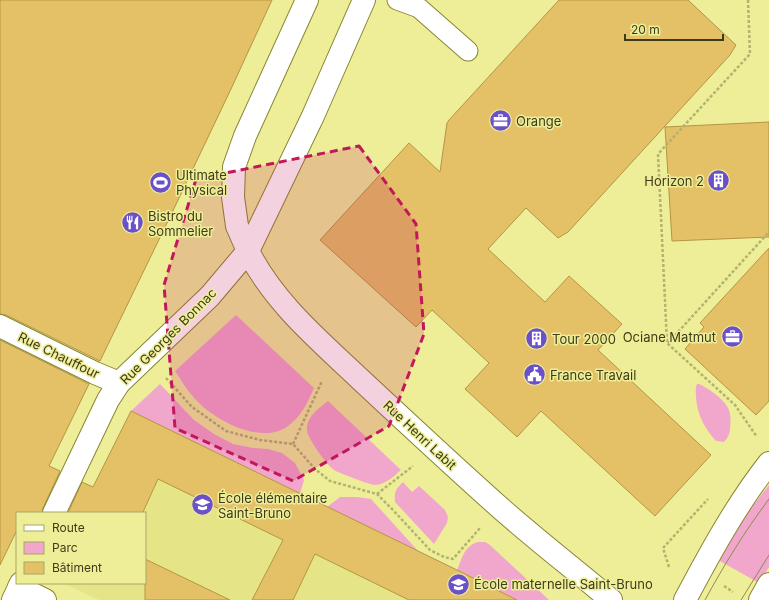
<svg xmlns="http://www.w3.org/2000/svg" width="769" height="600" font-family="Inter,sans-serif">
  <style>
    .built { fill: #e5e587 }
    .green { fill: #f1a6cb }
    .building { fill: #e4c066; stroke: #b49544 }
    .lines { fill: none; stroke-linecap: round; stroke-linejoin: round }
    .service-casing { stroke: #888732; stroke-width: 21 }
    .pedestrian-casing { stroke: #888732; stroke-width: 24 }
    .minor-casing { stroke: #888732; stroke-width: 24 }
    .tertiary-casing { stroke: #888732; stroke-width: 24 }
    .secondary-casing { stroke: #888732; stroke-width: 24 }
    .path { stroke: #b3b26e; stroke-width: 2.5; stroke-dasharray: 3 2; stroke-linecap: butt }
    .service { stroke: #fff; stroke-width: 19 }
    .pedestrian { stroke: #fff; stroke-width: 22 }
    .minor { stroke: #fff; stroke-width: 22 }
    .tertiary { stroke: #fff; stroke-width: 22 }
    .secondary { stroke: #fff; stroke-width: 22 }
    .tram { stroke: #8c8c52; stroke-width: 1 }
    .marked { fill: #c2185b; fill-opacity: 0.2; stroke: #c2185b; stroke-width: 3; stroke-dasharray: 8 5; stroke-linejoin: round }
    .labels { text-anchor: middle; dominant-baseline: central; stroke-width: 3; stroke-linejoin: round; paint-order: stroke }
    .poi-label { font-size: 13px; fill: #3d3c19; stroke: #ee9; text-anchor: start }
    .street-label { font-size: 13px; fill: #3d3c19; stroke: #ee9 }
  </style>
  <rect width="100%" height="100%" fill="#ee9"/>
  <path class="built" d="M 131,411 L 327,507 L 517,600 L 99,600 L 63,583 L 145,583 L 145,513 L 80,513 Z"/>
  <g class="green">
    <path d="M 236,315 L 314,388 C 308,402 301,417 288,426 C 263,445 218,422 199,403 C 189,393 182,382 175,371 Z"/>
    <path d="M 160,384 L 194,420 L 214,434 L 233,444 L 253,448 L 268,449 L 282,453 L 295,463 L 304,480 L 300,494 L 131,411 Z"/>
    <path d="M 697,384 L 699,384 C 708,388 724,399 728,408 C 731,414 731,422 730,428 C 730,433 728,438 724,442 L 717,441 L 715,440 C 704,427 697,414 696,397 C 696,392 695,388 697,384 Z"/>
    <path d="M 328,401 L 401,470 C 394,476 385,485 375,485 C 370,485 339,473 334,470 C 327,465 307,438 307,430 C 306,417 319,408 328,401 Z"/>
    <path d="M 403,482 L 412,492 L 419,486 L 445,510 L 448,517 L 447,523 L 434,544 L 395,502 C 394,491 396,489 403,482 Z"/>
    <path d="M 769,485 L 769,567 L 759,583 L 718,560 L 748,512 Z"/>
    <path d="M 340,497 L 357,497 L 371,499 L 419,552 L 327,507 Z"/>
    <path d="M 478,542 L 485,542 L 490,545 L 549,600 L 517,600 L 457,571 C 462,558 464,546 478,542 Z"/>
  </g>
  <g class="building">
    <path d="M 0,0 L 272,0 L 231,89 L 169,219 L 100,361 L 6,315 L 0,314 Z"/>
    <path d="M 559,0 L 688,0 L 736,45 L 730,55 L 568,232 L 558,238 L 526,208 L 488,249 L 545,302 L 569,276 L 622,324 L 598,350 L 711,455 L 655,516 L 541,411 L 517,437 L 465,389 L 489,363 L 432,310 L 416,327 L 320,240 L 409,143 L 440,172 L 447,123 L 449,120 Z"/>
    <path d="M 769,122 L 769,237 L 672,241 L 665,127 Z"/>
    <path d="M 769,248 L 769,401 L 756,415 L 685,349 L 704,327 L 700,323 Z"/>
    <path d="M 0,340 L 89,384 L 49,466 L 60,471 L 43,508 L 42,513 L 17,513 L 17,530 L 0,565 Z"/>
    <path d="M 131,411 L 455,569 L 517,600 L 409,600 L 315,554 L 293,600 L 252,600 L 283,540 L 158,479 L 143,512 L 145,513 L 68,513 L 82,482 L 93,487 Z"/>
    <path d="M 145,559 L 230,600 L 145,600 Z"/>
  </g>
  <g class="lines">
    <defs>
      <path id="service" d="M 397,0 L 419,8 L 468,51"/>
      <path id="pedestrian" d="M 19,587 L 45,600"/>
      <path id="minor" d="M 248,251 L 237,226 L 233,197 L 234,167 L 245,136 L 307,0"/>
      <g id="tertiary">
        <path d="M 248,251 C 274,303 320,341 361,380 C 406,422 451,464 497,505 C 534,538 573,568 611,600"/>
        <path d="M 0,326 L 95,373 L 119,383"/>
        <path d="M 685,600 C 710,553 736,505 769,463"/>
        <path d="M 760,600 L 769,584"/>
      </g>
      <g id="secondary">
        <path d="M 54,513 L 108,400 L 119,383 L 210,296 L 248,251 L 313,116 L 364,0"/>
        <path d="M 13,600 L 21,583"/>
      </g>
    </defs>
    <use href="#service" class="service-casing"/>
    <use href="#pedestrian" class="pedestrian-casing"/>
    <use href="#minor" class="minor-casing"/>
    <use href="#tertiary" class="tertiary-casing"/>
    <use href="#secondary" class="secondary-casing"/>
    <g class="path">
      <path d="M 748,0 L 750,54 L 658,154 L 667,343 L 735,405 L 757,437"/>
      <path d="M 668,343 L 769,232"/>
      <path d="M 166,378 L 192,407 L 226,431 L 260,440 L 293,444 L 315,469 L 330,481 L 377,494 L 392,509 L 430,550 L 444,557 L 453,559 L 480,528"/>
      <path d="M 293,444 L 322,381"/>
      <path d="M 377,494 L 413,466"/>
      <path d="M 669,567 L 663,548 L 708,499"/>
      <path d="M 724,586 L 733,592"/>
    </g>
    <use href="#service" class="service"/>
    <use href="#pedestrian" class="pedestrian"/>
    <use href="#minor" class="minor"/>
    <use href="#tertiary" class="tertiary"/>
    <use href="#secondary" class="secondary"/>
    <g class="tram">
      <path d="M 705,600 C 724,565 745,531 769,499"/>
      <path d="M 741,600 L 769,555"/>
    </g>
  </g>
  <path class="marked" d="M 359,146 L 416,224 L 424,334 L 389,426 L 293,481 L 175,428 L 164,285 L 196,179 Z"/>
  <defs>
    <symbol id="office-disc" viewBox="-11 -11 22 22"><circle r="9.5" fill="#6a50ca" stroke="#ee9"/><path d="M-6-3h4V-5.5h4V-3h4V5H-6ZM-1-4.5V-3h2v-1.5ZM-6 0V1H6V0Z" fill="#fff"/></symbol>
    <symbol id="building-disc" viewBox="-11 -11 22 22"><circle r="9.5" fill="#6a50ca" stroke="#ee9"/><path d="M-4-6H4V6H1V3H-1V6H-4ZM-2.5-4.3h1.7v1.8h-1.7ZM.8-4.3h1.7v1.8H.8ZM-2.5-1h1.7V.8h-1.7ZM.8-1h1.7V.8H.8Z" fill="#fff"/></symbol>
    <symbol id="stadium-disc" viewBox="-11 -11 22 22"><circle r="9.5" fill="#6a50ca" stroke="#ee9"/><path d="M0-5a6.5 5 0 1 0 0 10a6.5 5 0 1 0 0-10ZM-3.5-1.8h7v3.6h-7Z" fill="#fff"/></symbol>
    <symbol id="restaurant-disc" viewBox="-11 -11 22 22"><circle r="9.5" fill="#6a50ca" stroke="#ee9"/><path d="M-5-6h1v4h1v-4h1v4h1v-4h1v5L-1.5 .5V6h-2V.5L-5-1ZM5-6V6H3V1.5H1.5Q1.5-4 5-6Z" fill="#fff"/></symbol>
    <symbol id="civic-disc" viewBox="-11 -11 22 22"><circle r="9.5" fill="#6a50ca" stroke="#ee9"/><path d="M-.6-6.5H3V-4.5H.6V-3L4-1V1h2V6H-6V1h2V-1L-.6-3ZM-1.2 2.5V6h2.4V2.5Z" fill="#fff"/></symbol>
    <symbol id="school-disc" viewBox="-11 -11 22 22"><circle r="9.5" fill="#6a50ca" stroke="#ee9"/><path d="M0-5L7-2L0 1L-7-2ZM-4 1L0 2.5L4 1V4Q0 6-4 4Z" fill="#fff"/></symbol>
  </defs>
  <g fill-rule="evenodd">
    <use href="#office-disc" x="488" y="108" width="25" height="25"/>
    <use href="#building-disc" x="706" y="168" width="25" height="25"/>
    <use href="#stadium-disc" x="148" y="170" width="25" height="25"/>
    <use href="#restaurant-disc" x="120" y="210" width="25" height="25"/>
    <use href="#office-disc" x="720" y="324" width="25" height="25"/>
    <use href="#building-disc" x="524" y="326" width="25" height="25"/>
    <use href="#civic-disc" x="522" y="362" width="25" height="25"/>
    <use href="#school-disc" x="190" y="492" width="25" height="25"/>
    <use href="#school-disc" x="446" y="572" width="25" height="25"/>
  </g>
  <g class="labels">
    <g class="poi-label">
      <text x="516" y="121">Orange</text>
      <text x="176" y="175">Ultimate<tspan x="176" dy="15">Physical</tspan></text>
      <text x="704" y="181" text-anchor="end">Horizon 2</text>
      <text x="148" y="216">Bistro du<tspan x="148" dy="15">Sommelier</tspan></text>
      <text x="716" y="337" text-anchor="end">Ociane Matmut</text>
      <text x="552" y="339">Tour 2000</text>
      <text x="550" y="375">France Travail</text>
      <text x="218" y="498">École élémentaire<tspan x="218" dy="15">Saint-Bruno</tspan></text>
      <text x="474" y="584">École maternelle Saint-Bruno</text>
    </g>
    <g class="street-label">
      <text transform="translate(168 336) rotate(-45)">Rue Georges Bonnac</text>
      <text transform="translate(59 355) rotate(26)">Rue Chauffour</text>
      <text transform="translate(420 435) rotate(43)">Rue Henri Labit</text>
    </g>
  </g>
  <rect x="16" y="512" width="130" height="72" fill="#eeee99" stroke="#a7a766"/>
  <rect x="24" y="525" width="20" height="6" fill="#ffffff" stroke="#a7a766"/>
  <text x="52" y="532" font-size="12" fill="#3d3c19">Route</text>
  <rect x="24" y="542" width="20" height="12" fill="#f1a6cb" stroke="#a7a766"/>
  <text x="52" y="552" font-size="12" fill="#3d3c19">Parc</text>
  <rect x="24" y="562" width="20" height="12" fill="#e4c066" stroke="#a7a766"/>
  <text x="52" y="572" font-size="12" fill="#3d3c19">Bâtiment</text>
  <path d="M625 34v6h98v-6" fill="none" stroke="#3d3c19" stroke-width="2"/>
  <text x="631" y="34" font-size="12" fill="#3d3c19" stroke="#eeee99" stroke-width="3" paint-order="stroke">20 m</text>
</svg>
